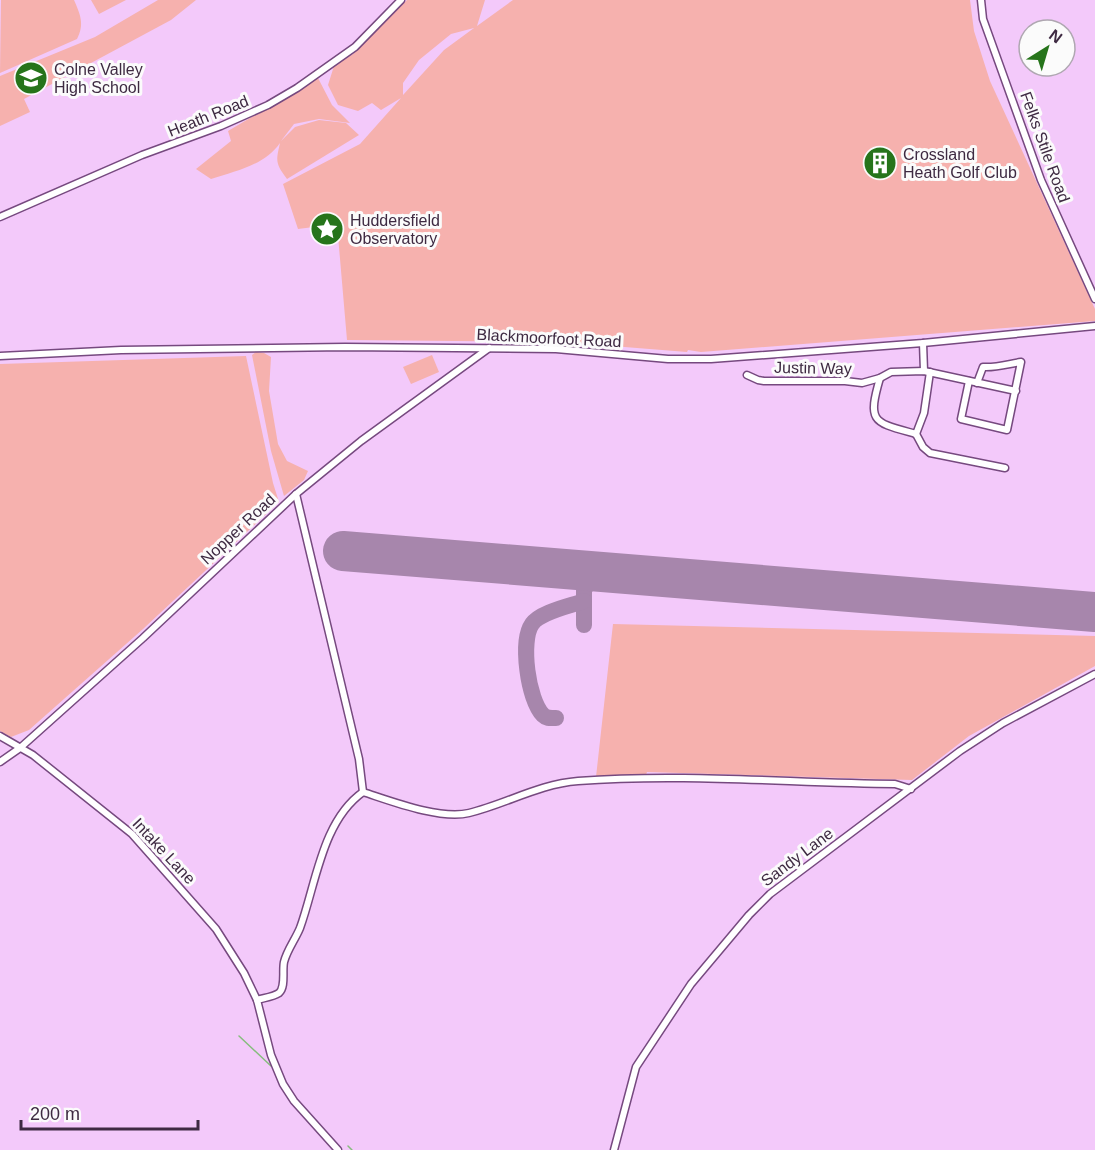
<svg xmlns="http://www.w3.org/2000/svg" width="1095" height="1150" font-family="Arial,sans-serif">
  <style>
    .green { fill: #f6b1ae; fill-rule: evenodd }
    .lines { fill: none; stroke-linecap: round; stroke-linejoin: round }
    .stream { stroke: #86bd7d; stroke-width: 1.5 }
    .taxiway { stroke: #a786ac; stroke-width: 16 }
    .runway { stroke: #a786ac; stroke-width: 40 }
    .minor-casing { stroke: #76497f; stroke-width: 9 }
    .minor { stroke: #fff; stroke-width: 6 }
    .labels { text-anchor: middle; dominant-baseline: central; stroke-width: 6; stroke-linejoin: round; paint-order: stroke }
    .poi-label { font-size: 16px; fill: #3e2a42; stroke: #fbfbfb; text-anchor: start }
    .street-label { font-size: 16px; fill: #3e2a42; stroke: #fbfbfb }
  </style>
  <rect width="100%" height="100%" fill="#f3c9fa"/>
  <g class="green">
    <path d="M 1,0 L 74,0 C 80,14 85,24 77,39 L 0,73 Z"/>
    <path d="M 91,0 L 126,0 L 99,14 Z"/>
    <path d="M 158,0 L 196,0 L 171,20 L 24,99 L 30,112 L 0,126 L 0,76 L 95,37 Z"/>
    <path d="M 407,0 L 485,0 L 477,26 L 513,0 L 970,0 L 974,31 L 990,81 L 1095,309 L 1095,321 L 701,352 L 688,350 L 687,352 L 562,342 L 347,340 L 337,224 L 298,229 L 283,184 L 360,144 L 401,98 L 381,110 L 372,103 L 358,111 L 338,105 L 328,85 L 334,66 L 353,54 ZM 474,28 L 444,50 L 403,95 L 403,83 L 419,60 L 451,34 Z"/>
    <path d="M 318,78 L 332,105 L 350,123 L 319,119 L 294,124 L 281,141 L 295,127 L 319,120 L 346,123 L 359,135 L 287,179 C 275,163 276,161 280,143 C 265,165 236,171 211,179 L 196,169 L 231,141 L 228,131 Z"/>
    <path d="M 256,352 L 264,353 L 271,357 L 269,391 L 278,444 L 287,461 L 308,471 L 304,480 L 284,496 L 271,451 L 252,355 Z"/>
    <path d="M 432,355 L 439,372 L 411,384 L 403,367 Z"/>
    <path d="M 246,356 L 273,483 L 279,502 L 143,629 L 29,730 L 11,737 L 0,731 L 0,364 Z"/>
    <path d="M 613,624 L 1095,636 L 1095,666 L 969,736 L 912,780 L 647,772 L 646,775 L 596,777 Z"/>
  </g>
  <g class="lines">
    <g class="stream">
      <path d="M 239,1036 L 271,1066"/>
      <path d="M 348,1146 L 352,1150"/>
    </g>
    <g class="taxiway">
      <path d="M 584,625 L 584,589 L 590,582 L 615,573"/>
      <path d="M 556,718 C 551,718 547,719 543,715 C 528,700 520,641 532,624 C 540,612 570,606 584,601"/>
    </g>
    <path class="runway" d="M 343,551 L 1095,612"/>
    <defs>
      <g id="minor">
        <path d="M 981,0 L 983,19 L 1041,180 L 1095,299"/>
        <path d="M 0,217 L 142,155 L 221,126 L 268,105 L 297,88 L 355,47 L 401,0"/>
        <path d="M 923,343 L 924,371"/>
        <path d="M 0,356 L 121,350 L 345,347 L 556,349 L 668,359 L 711,359 L 923,343 L 1095,326"/>
        <path d="M 747,375 L 758,380 L 764,381 L 845,381 L 862,383 L 880,378 L 891,372 L 924,371 L 1016,391"/>
        <path d="M 880,378 C 867,423 873,422 916,434"/>
        <path d="M 969,381 L 961,419 L 1007,430 L 1021,362 C 1008,364 996,368 983,367 L 977,383"/>
        <path d="M 916,434 L 923,447 L 930,453 L 1005,468"/>
        <path d="M 916,434 L 924,413 L 930,372"/>
        <path d="M 296,494 L 359,759 L 363,792"/>
        <path d="M 0,736 L 33,755 L 132,834 L 216,929 L 244,973 L 257,1000 L 271,1055 L 283,1084 L 294,1101 L 338,1150"/>
        <path d="M 0,762 L 20,748 L 143,638 L 296,494 L 361,441 L 489,348"/>
        <path d="M 363,792 C 391,801 440,820 469,813 C 506,804 539,784 578,781 C 683,773 790,783 895,784 L 911,789"/>
        <path d="M 257,1000 C 263,998 273,997 279,993 C 286,987 282,971 284,962 C 287,950 295,940 300,928 C 316,884 322,821 363,792"/>
        <path d="M 614,1150 L 636,1067 L 691,984 L 749,915 L 770,894 L 960,751 L 1003,723 L 1095,674"/>
      </g>
    </defs>
    <use href="#minor" class="minor-casing"/>
    <use href="#minor" class="minor"/>
  </g>
  <defs>
    <symbol id="school-disc" viewBox="-11 -11 22 22"><circle r="9.5" fill="#26741b" stroke="#fbfbfb"/><path d="M0-5L7-2L0 1L-7-2ZM-4 1L0 2.5L4 1V4Q0 6-4 4Z" fill="#fff"/></symbol>
    <symbol id="building-disc" viewBox="-11 -11 22 22"><circle r="9.5" fill="#26741b" stroke="#fbfbfb"/><path d="M-4-6H4V6H1V3H-1V6H-4ZM-2.5-4.3h1.7v1.8h-1.7ZM.8-4.3h1.7v1.8H.8ZM-2.5-1h1.7V.8h-1.7ZM.8-1h1.7V.8H.8Z" fill="#fff"/></symbol>
    <symbol id="sight-disc" viewBox="-11 -11 22 22"><circle r="9.5" fill="#26741b" stroke="#fbfbfb"/><path d="M0-6L1.8-2.2L6-1.7L2.9 1.2L3.7 5.4L0 3.3L-3.7 5.4L-2.9 1.2L-6-1.7L-1.8-2.2Z" fill="#fff"/></symbol>
  </defs>
  <g fill-rule="evenodd">
    <use href="#school-disc" x="12" y="59" width="38" height="38"/>
    <use href="#building-disc" x="861" y="144" width="38" height="38"/>
    <use href="#sight-disc" x="308" y="210" width="38" height="38"/>
  </g>
  <g class="labels">
    <g class="poi-label">
      <text x="54" y="69">Colne Valley<tspan x="54" dy="18">High School</tspan></text>
      <text x="903" y="154">Crossland<tspan x="903" dy="18">Heath Golf Club</tspan></text>
      <text x="350" y="220">Huddersfield<tspan x="350" dy="18">Observatory</tspan></text>
    </g>
    <g class="street-label">
      <text transform="translate(208 116) rotate(-22)">Heath Road</text>
      <text transform="translate(1045 147) rotate(70)">Felks Stile Road</text>
      <text transform="translate(549 338) rotate(3)">Blackmoorfoot Road</text>
      <text transform="translate(813 368) rotate(1)">Justin Way</text>
      <text transform="translate(238 529) rotate(-43)">Nopper Road</text>
      <text transform="translate(164 851) rotate(47)">Intake Lane</text>
      <text transform="translate(797 857) rotate(-37)">Sandy Lane</text>
    </g>
  </g>
  <g transform="translate(1047 48) rotate(37)"><circle r="28" fill="#fbfbfb" stroke="#afa7b1" stroke-width="1.5"/>
  <path d="M0-4.5L10 22L0 15L-10 22Z" fill="#26741b"/>
  <text y="-9" font-size="16" font-weight="bold" text-anchor="middle" fill="#3e2a42">N</text>
  </g>
  <path d="M21 1120v9h177v-9" fill="none" stroke="#3e2a42" stroke-width="3"/>
  <text x="30" y="1120" font-size="18" fill="#3e2a42" stroke="#fbfbfb" stroke-width="4.5" paint-order="stroke">200 m</text>
</svg>
